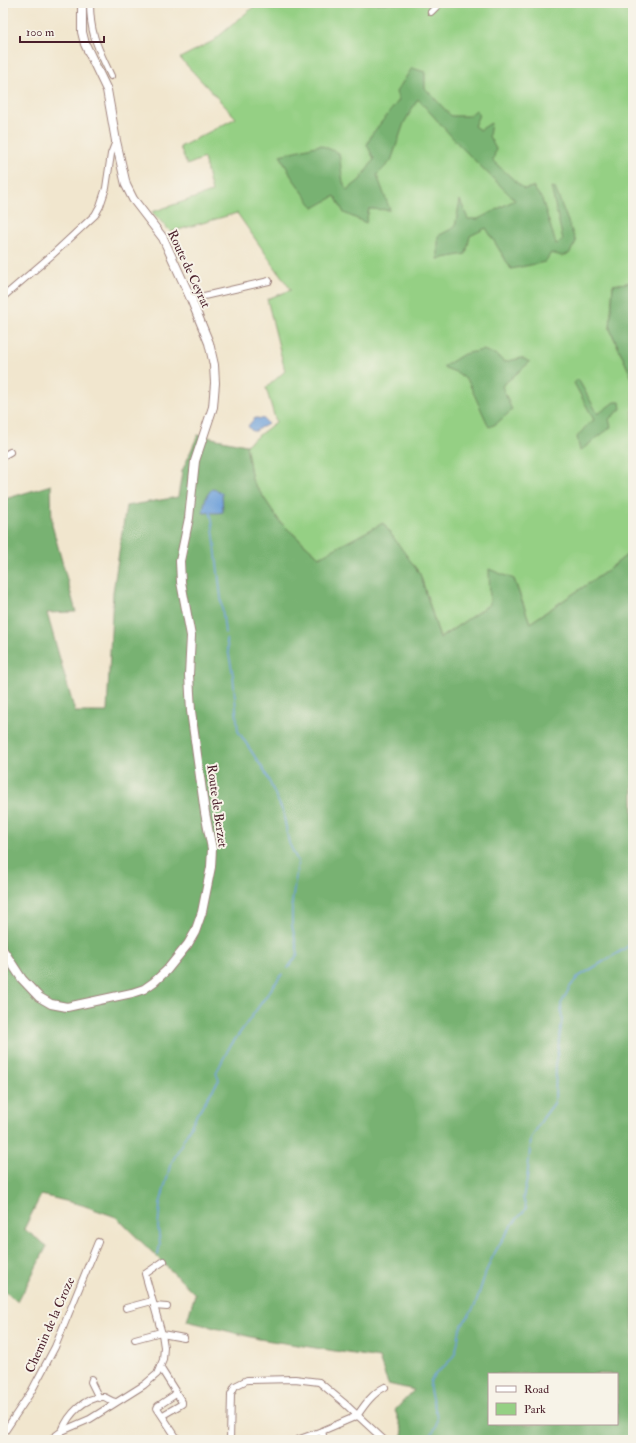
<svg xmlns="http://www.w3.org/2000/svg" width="636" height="1443" font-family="'IM FELL Double Pica',serif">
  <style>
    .green { fill: #95d084; stroke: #707858 }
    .forest { fill: #78b272; stroke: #61684e; fill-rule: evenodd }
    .water { fill: #6ea0d9; stroke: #5c6082 }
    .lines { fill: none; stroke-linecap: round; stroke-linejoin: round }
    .stream { stroke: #6ea0d9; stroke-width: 1.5 }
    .minor-casing { stroke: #9e827c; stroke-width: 8 }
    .tertiary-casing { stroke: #9e827c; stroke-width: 10 }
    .minor { stroke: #fff; stroke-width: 6 }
    .tertiary { stroke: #fff; stroke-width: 8 }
    .labels { text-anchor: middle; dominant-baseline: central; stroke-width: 4; stroke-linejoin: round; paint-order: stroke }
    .street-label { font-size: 13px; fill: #4a1f2b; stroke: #f7f3e8 }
  </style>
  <rect width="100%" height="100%" fill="#f7f3e8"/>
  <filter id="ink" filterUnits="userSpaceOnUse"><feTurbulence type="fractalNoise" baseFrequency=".025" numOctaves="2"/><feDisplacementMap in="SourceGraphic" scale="8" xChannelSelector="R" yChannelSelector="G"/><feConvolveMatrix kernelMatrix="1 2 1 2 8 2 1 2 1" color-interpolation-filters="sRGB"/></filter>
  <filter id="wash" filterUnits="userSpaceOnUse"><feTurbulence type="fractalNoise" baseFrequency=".012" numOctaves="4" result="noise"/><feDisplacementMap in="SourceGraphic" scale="16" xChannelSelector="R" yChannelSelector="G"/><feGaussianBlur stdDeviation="0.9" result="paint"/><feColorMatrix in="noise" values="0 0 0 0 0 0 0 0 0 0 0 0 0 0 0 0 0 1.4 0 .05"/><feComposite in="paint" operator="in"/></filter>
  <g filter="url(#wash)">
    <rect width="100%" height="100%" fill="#f1e6ce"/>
    <path class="green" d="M 258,3 L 633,3 L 633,282 L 613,285 L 610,329 L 633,380 L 633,550 L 604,573 L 530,623 L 514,579 L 490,604 L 440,638 L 420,574 L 319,557 L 280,522 L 252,480 L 246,445 L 276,422 L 266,388 L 285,371 L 267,299 L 291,290 L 237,213 L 171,232 L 152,212 L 212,192 L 204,158 L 187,165 L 180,147 L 236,118 L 180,58 L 213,41 Z"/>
    <g class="forest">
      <path d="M 412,68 L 425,72 L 425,88 L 451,116 L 469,116 L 476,110 L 479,115 L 474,126 L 480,130 L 491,123 L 489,136 L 496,149 L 493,161 L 524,189 L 533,187 L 542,199 L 556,244 L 563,240 L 551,187 L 555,188 L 576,242 L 569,254 L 562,256 L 551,253 L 545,262 L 511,269 L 486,228 L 470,236 L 466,254 L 438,259 L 438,236 L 455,227 L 460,200 L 468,219 L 478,219 L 515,200 L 460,146 L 418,99 L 404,123 L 391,161 L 377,175 L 390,210 L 369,209 L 366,223 L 344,213 L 335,196 L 314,208 L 291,176 L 280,155 L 320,145 L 339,153 L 343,182 L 347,190 L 360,180 L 374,159 L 367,145 L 372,134 L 399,100 L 396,92 Z"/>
      <path d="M 633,282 L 633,380 L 610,329 L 613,285 Z"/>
      <path d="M 483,350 L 497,355 L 504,362 L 521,358 L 530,362 L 502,386 L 512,410 L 496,424 L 489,427 L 468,381 L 458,373 L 443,367 L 464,354 Z"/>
      <path d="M 578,379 L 598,414 L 614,402 L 620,402 L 621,409 L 609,419 L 611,427 L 580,451 L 577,437 L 588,424 L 594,420 L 574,383 Z"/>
      <path d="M 198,435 L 246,445 L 252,480 L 280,522 L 319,557 L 383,523 L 420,574 L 440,638 L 490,604 L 489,569 L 514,579 L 530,623 L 604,573 L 633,550 L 633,1440 L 399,1440 L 403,1433 L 395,1410 L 414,1390 L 388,1384 L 379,1358 L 259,1339 L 187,1321 L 195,1294 L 116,1217 L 82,1205 L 41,1195 L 24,1229 L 47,1246 L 18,1302 L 3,1290 L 3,498 L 5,499 L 51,485 L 52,525 L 76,612 L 47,613 L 75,712 L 107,712 L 113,592 L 126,506 L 178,497 L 182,471 ZM 489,1374 L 617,1374 L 617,1424 L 489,1424 Z"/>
    </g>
    <g class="water">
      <path d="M 256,418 L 264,419 L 268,424 L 263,427 L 261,427 L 256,431 L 252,431 L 248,426 L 254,419 Z"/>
      <path d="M 212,489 L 217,490 L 222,493 L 223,512 C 217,514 209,512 203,513 C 204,504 205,496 212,489 Z"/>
    </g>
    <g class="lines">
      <g class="stream">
        <path d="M 210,512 L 212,519 L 225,633"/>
        <path d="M 226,639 L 233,675 L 238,731 L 265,772 L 283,812 L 289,843 L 298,862 L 292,903 L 292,925 L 298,954 L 288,968"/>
        <path d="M 158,1255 L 160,1244 L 158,1227 L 160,1204 L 167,1178 L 170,1166 L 197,1114 L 219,1080 L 216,1073 L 229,1048 L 282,974"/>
        <path d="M 426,1440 C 451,1420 424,1397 431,1380 C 435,1371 450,1365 455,1353 C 458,1346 458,1337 460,1329 C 464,1320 472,1313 476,1303 C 481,1289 484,1274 491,1260 C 497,1248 505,1235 513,1224 C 517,1218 523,1214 526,1208 L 523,1198 L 527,1180 L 531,1139 L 543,1118 L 555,1102 L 556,1063 L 562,1020 L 561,1004 L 570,987 L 578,977 L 624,949 L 633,942"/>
      </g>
    </g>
  </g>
  <g filter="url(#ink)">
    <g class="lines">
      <defs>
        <g id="minor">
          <path d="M 90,3 C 90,35 98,48 111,76"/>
          <path d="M 3,12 L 5,3"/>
          <path d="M 431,12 L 440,3"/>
          <path d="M 3,297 L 52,255 L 95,215 L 100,206 L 106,188 L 111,154 L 116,141"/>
          <path d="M 191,299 L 269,281"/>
          <path d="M 3,456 L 10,452"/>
          <path d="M 154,1306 L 167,1307"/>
          <path d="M 126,1308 L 152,1301"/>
          <path d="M 162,1334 L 184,1338"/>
          <path d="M 135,1339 L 161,1332"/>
          <path d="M 160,1367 L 182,1402 L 182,1404 L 163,1415"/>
          <path d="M 92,1379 L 91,1382 L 99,1398"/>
          <path d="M 176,1394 L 158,1406 L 157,1408 L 178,1440"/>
          <path d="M 357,1416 C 365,1404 373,1393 385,1387"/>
          <path d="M 62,1431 C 68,1415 85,1396 104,1397 C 107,1398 111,1401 115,1402"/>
          <path d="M 322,1431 L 324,1440"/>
          <path d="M 3,1434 L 31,1392 L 55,1347 L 98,1242"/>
          <path d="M 50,1440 L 62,1431 L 90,1419 L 144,1385 L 157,1374 L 163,1360 L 164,1347 L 162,1334 L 145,1274 L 164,1261"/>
          <path d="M 230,1440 L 231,1394 L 235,1386 L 247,1380 L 295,1379 L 319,1382 L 343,1402 L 384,1440"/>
          <path d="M 297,1440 L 322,1431 L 357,1416"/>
        </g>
        <path id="tertiary" d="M 3,950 L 22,979 L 39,997 L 51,1004 L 67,1007 L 132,993 L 144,989 L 154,982 L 167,970 L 188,944 L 195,932 L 202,912 L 211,867 L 212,849 L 205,813 L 191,711 L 189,675 L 191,636 L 181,582 L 180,561 L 189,518 L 195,461 L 213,407 L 215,383 L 214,365 L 209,343 L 191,299 L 163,238 L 133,199 L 126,185 L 116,141 L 107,90 L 85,44 L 82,32 L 82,3"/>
      </defs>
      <use href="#minor" class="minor-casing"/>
      <use href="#tertiary" class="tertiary-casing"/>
      <use href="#minor" class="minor"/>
      <use href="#tertiary" class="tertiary"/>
    </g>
  </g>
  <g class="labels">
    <g class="street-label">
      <text transform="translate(189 269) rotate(65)">Route de Ceyrat</text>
      <text transform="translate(217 806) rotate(82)">Route de Berzet</text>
      <text transform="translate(50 1325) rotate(-66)">Chemin de la Croze</text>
    </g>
  </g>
  <rect width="636" height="1443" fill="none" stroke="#f7f3e8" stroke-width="16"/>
  <rect x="488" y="1373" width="130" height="52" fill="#f7f3e8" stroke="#b29e9c"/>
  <rect x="496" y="1386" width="20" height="6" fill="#ffffff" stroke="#b29e9c"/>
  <text x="524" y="1393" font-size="12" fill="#4a1f2b">Road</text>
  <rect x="496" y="1403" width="20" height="12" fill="#95d084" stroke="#b29e9c"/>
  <text x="524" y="1413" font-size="12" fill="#4a1f2b">Park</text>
  <path d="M20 36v6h84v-6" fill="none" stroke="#4a1f2b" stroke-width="2"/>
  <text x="26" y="36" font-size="12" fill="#4a1f2b" stroke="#f7f3e8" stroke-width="3" paint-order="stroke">100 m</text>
</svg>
